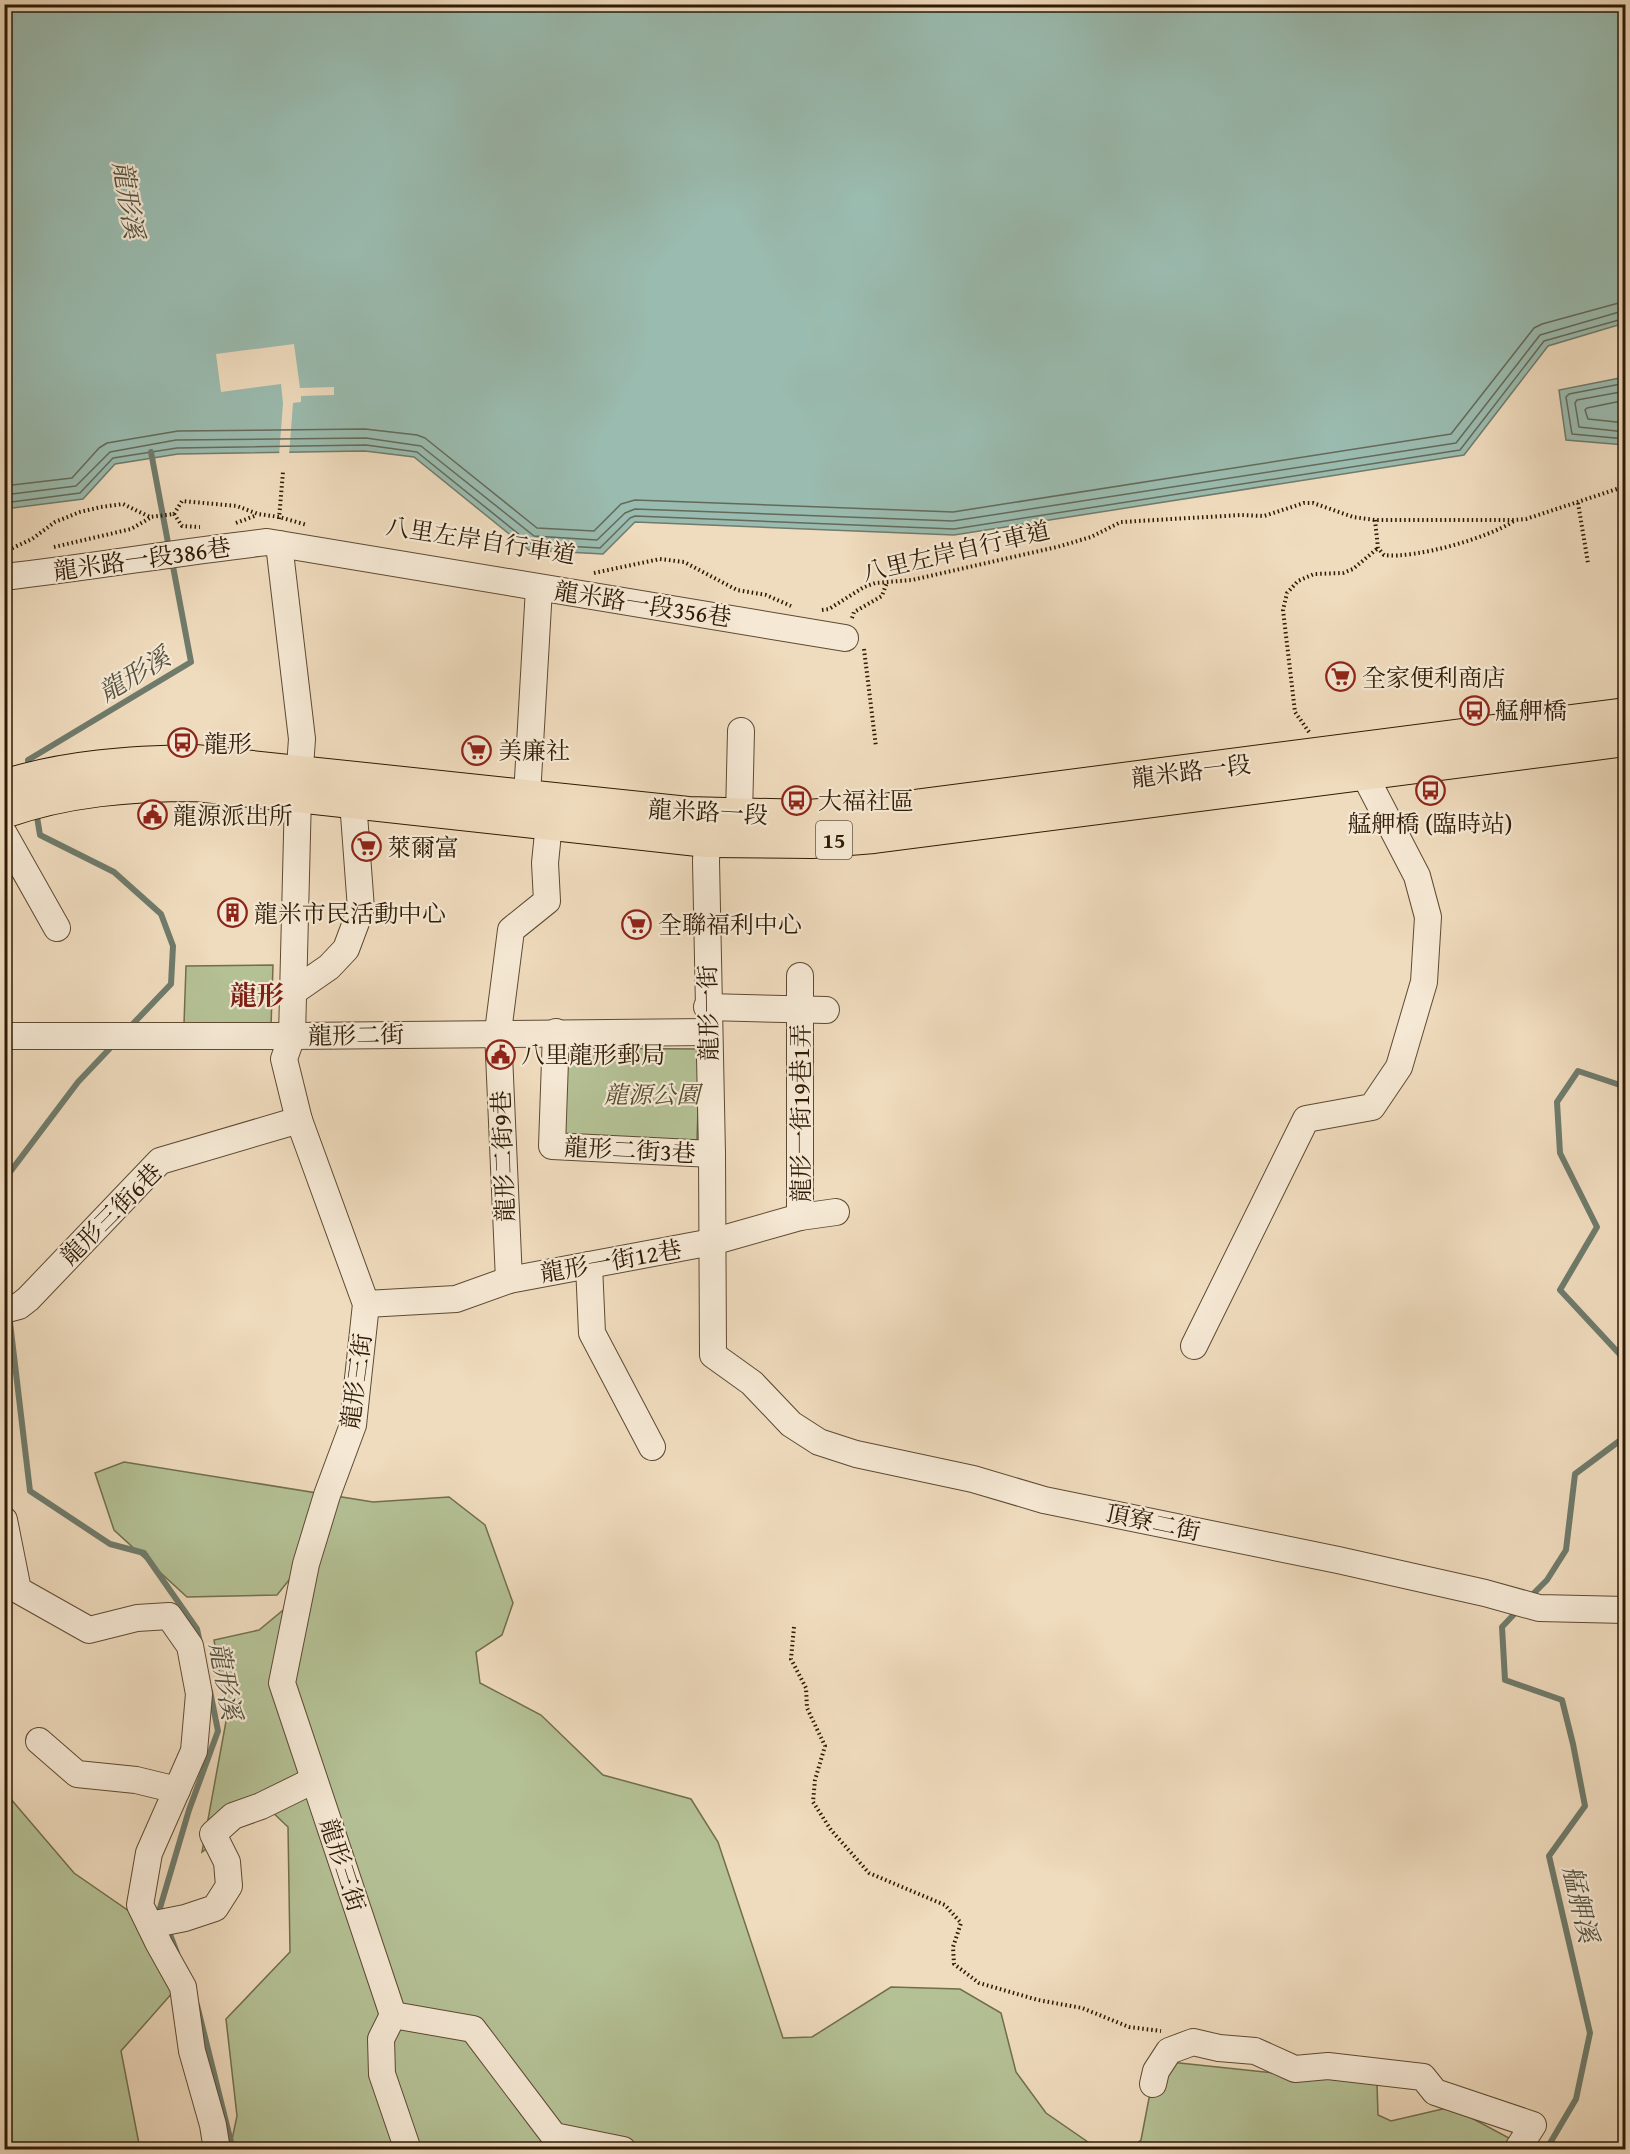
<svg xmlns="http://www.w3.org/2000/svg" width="1630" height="2154" font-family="'Gentium Book Plus','Noto Serif TC',serif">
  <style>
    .green { fill: #b4c195; stroke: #716e4c; stroke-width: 1.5 }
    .water { fill: #9abbaf; stroke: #6f7b6b; stroke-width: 1.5 }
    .pier { fill: #efdbbd }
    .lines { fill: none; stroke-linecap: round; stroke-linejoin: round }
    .shore { stroke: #646a5a; stroke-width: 1.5 }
    .stream { stroke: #6f7b6b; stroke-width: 6 }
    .minor-casing { stroke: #5e4a32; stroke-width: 28 }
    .major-casing { stroke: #2e1a04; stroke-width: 34 }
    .path { stroke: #2e1a04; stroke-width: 4; stroke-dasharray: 1.5 3; stroke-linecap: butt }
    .minor { stroke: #f5e8d4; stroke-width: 26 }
    .major { stroke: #efdbbd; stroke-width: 32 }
    .labels { text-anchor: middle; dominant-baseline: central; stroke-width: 4.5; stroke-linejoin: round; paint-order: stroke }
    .shield { fill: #f5e8d4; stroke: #6a5842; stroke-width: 1.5 }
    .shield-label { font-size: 22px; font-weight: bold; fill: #2e1a04 }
    .street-label { font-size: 24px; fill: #2e1a04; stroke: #f5e8d4 }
    .poi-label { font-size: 24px; fill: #2e1a04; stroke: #f5e8d4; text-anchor: start }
    .park-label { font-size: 24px; font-style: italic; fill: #564c30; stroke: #f5e8d4 }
    .water-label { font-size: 26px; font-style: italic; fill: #545240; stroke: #f5e8d4 }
    .quarter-label { font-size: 27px; font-weight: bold; fill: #7a1f14; stroke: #f5e8d4 }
  </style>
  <rect width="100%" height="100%" fill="#efdbbd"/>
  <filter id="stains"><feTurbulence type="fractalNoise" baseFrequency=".00333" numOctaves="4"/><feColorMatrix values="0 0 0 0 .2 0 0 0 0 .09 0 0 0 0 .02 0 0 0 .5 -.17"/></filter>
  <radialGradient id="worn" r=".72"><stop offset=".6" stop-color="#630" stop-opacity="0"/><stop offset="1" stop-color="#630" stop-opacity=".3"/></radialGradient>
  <g class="green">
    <path d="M 273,965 L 271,1027 L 184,1024 L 186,966 Z"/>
    <path d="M 560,1048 L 700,1049 L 697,1140 L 561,1137 Z"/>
    <path d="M 124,1462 L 373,1502 L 449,1497 L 485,1525 L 513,1603 L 502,1635 L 476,1652 L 480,1683 L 541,1715 L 603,1775 L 691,1799 L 718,1842 L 783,2038 L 812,2037 L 891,1987 L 960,1989 L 1001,2013 L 1016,2072 L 1046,2113 L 1098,2149 L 230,2149 L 237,2116 L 226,2019 L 290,1952 L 288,1827 L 266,1806 L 202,1852 L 227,1716 L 214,1640 L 259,1630 L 311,1587 L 313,1550 L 277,1595 L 187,1597 L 114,1530 L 95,1473 Z"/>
    <path d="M 4,1791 L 74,1873 L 139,1918 L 174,1991 L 121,2051 L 140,2149 L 5,2149 Z"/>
    <path d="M 1170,2062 L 1377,2084 L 1378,2115 L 1391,2121 L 1451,2107 L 1509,2138 L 1514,2149 L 1128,2150 L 1141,2140 L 1155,2067 Z"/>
  </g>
  <g class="water">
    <path d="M 4,5 L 1625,5 L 1625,323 L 1548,346 L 1464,455 L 954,535 L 635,522 L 603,554 L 529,550 L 414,457 L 365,451 L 178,454 L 115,464 L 83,499 L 5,509 Z"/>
    <path d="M 1625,377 L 1625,445 L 1566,440 L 1559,390 Z"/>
  </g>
  <path class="pier" d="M 294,344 L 300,388 L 334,387 L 334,395 L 301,396 L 301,402 L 293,403 L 289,456 L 279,456 L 283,403 L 281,384 L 221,392 L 216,354 Z"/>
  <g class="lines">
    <g class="shore">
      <path d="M 1626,383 L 1569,394 L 1566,397 L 1572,434 L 1626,439"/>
      <path d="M 1626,391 L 1577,400 L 1575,403 L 1579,427 L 1626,432"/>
      <path d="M 1626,400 L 1587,408 L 1585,410 L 1588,419 L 1626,423"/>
      <path d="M 4,486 L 72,478 L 99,448 L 107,443 L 178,431 L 365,429 L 417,435 L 425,438 L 537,528 L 594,531 L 621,504 L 635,500 L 953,512 L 1451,434 L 1534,328 L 1542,324 L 1626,301"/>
      <path d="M 4,495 L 76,486 L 110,452 L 176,440 L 366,438 L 421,446 L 534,536 L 597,540 L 625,513 L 635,509 L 953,521 L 1456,443 L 1540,335 L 1626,310"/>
      <path d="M 4,503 L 80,493 L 113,458 L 177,448 L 366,445 L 417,452 L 531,544 L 600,548 L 630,518 L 635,516 L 954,529 L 1460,450 L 1544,341 L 1626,318"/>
    </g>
    <g class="stream">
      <path d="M 151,452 L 169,548"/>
      <path d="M 30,771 L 28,760 L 191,662 L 172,561"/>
      <path d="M 36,811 L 40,835 L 114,872 L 161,914 L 173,946 L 171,984 L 128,1029"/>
      <path d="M 1626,1087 L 1578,1071 L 1557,1102 L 1560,1153 L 1597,1227 L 1560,1290 L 1626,1361"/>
      <path d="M 4,1180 L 78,1082 L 115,1043"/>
      <path d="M 4,1287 L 8,1304"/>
      <path d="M 9,1314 L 30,1491 L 110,1544 L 144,1553 L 197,1629 L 200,1643"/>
      <path d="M 1529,1598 L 1547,1580 L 1566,1550 L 1575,1474 L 1626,1436"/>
      <path d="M 1518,1610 L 1502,1627 L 1505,1680 L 1562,1700 L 1573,1744 L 1585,1806 L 1549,1856 L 1590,2033 L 1576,2099 L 1546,2150"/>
      <path d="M 163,1917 L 160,1908 L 189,1810 L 218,1731 L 210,1691"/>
      <path d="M 168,1929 L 177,1953"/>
      <path d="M 197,2005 L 233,2150"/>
    </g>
    <defs>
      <g id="minor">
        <path d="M 279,544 L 302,739 L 298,795 L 292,1036 L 284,1059 L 299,1120 L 366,1304 L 353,1425 L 327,1495 L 306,1564 L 282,1683 L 393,2015"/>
        <path d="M 4,577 C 92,567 179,552 267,542 L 845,638"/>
        <path d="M 527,796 L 539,588"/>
        <path d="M 739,816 L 741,731"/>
        <path d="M 708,822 L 706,861 L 712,1154 L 713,1355 L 752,1383 L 791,1424 L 819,1442 L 856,1454 L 973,1479 L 1044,1500 L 1338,1560 L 1485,1593 L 1539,1608 L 1626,1610"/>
        <path d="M 4,834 L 57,928"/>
        <path d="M 293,992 L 329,967 L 346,949 L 361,909 L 353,801"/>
        <path d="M 707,1007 L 826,1010"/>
        <path d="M 556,1032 L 552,1146 L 712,1154"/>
        <path d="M 4,1036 L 292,1036 L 708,1032"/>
        <path d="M 800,1217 L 800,976"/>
        <path d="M 589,1265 L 592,1333 L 652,1447"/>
        <path d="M 509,1280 L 498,1032 L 511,930 L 547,901 L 545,863 L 549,823"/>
        <path d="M 366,1304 L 456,1299 L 509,1280 L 712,1242 L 800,1217 L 836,1212"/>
        <path d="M 4,1310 L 19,1306 L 28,1299 L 160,1161 L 299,1120"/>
        <path d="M 1194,1346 L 1306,1119 L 1372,1107 L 1399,1067 L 1424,982 L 1428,917 L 1417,876 L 1364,774"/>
        <path d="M 4,1520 L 18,1590 L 89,1630 L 137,1618 L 169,1616 L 190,1646 L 199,1694 L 194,1751 L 149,1853 L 140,1905 L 159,1944 L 183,1987 L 192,2051 L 213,2125 L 217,2150"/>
        <path d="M 39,1741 L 77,1774 L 136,1780 L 177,1790"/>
        <path d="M 150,1925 L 185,1918 L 215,1908 L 229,1886 L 227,1862 L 213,1834 L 233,1816 L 261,1806 L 314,1780"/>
        <path d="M 393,2015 L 473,2029 L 554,2136 L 623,2150"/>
        <path d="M 393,2015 L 381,2039 L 382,2074 L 408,2150"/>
        <path d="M 1153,2084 L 1156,2071 L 1169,2051 L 1193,2042 L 1219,2048 L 1255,2051 L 1295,2069 L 1328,2066 L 1423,2077 L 1435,2092 L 1533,2125 L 1517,2150"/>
      </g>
      <g id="major">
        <path d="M 4,786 C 66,766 132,762 195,761 L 688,813 L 808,816 L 883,810 L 1626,714"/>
        <path d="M 4,812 C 66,790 132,785 196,785 L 707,841 L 812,842 L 874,837 L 1626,740"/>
      </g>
    </defs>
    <use href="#minor" class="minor-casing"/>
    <use href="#major" class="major-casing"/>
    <g class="path">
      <path d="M 1578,503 L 1588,563"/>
      <path d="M 174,514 L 182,501 L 237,506 L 258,514 L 279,517 L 307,525"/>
      <path d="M 174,514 L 182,526 L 200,527"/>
      <path d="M 279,519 L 283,472"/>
      <path d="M 1375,520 L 1378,548 L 1384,555 C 1415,559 1488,538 1514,521"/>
      <path d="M 236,523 L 257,515"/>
      <path d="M 54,547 L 131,529 L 150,518"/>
      <path d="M 4,552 L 32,539 L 55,522 L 80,512 L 101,507 L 123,504 L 150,517 L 174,514"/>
      <path d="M 594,573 L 660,559 L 684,562 L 737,590 L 766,595 L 791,606"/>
      <path d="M 822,610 L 829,609 L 864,587 L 875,583 L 912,580 L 1057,547 L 1091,537 L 1121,522 L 1241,515 L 1264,516 L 1304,503 L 1313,503 L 1353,517 L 1375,520 L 1514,520 L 1526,519 L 1626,486"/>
      <path d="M 852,618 L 854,612 L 882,596 L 887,582"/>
      <path d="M 864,649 L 876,747"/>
      <path d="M 1309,732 L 1295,712 L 1283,610 L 1287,593 L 1298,581 L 1314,574 L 1343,573 L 1353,569 L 1378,548"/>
      <path d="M 794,1627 L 791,1659 L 806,1688 L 807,1708 L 825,1746 L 815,1780 L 813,1802 L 831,1830 L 869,1873 L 945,1905 L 961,1923 L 953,1947 L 954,1964 L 979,1983 L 1038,2000 L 1082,2008 L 1129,2027 L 1161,2031"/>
    </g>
    <use href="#minor" class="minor"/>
    <use href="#major" class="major"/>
  </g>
  <defs>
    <symbol id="supermarket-ring" viewBox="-11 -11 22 22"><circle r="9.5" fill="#f5e8d4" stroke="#8f2418" stroke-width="1.5"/><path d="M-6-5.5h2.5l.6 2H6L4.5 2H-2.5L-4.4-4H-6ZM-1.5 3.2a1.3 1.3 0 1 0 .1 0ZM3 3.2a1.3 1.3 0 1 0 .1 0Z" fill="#8f2418"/></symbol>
    <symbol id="bus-ring" viewBox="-11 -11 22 22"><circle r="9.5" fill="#f5e8d4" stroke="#8f2418" stroke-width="1.5"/><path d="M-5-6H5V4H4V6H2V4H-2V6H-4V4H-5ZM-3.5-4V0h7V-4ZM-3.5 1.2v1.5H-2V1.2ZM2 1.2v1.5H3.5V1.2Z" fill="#8f2418"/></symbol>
    <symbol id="civic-ring" viewBox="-11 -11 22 22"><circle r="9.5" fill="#f5e8d4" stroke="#8f2418" stroke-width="1.5"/><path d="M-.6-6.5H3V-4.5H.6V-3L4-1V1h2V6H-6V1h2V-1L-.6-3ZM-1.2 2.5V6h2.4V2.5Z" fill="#8f2418"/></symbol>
    <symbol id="building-ring" viewBox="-11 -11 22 22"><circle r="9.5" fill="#f5e8d4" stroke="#8f2418" stroke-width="1.5"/><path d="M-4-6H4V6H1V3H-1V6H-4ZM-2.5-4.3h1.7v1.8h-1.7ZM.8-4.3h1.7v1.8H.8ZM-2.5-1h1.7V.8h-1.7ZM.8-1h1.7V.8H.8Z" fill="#8f2418"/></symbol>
  </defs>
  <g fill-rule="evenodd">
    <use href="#supermarket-ring" x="1324" y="660" width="33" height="33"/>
    <use href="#bus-ring" x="1458" y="694" width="33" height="33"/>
    <use href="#bus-ring" x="166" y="726" width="33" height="33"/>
    <use href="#supermarket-ring" x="460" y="734" width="33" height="33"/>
    <use href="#bus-ring" x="1414" y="774" width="33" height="33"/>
    <use href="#bus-ring" x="780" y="784" width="33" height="33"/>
    <use href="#civic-ring" x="136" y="798" width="33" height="33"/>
    <use href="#supermarket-ring" x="350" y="830" width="33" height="33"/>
    <use href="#building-ring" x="216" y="896" width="33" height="33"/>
    <use href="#supermarket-ring" x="620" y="908" width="33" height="33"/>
    <use href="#civic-ring" x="484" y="1038" width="33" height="33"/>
  </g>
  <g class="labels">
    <rect class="shield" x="816" y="821" width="36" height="38" rx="4.5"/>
    <g class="shield-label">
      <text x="834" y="840">15</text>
    </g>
    <g class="street-label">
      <text transform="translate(481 540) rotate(9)">八里左岸自行車道</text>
      <text transform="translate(956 551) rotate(-13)">八里左岸自行車道</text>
      <text transform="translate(142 559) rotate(-8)">龍米路一段386巷</text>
      <text transform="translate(643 604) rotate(9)">龍米路一段356巷</text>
      <text transform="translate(1191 771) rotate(-7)">龍米路一段</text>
      <text transform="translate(708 812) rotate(3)">龍米路一段</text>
      <text transform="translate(708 1013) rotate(-91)">龍形一街</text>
      <text transform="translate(356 1035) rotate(-1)">龍形二街</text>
      <text transform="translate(800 1113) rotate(-90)">龍形一街19巷1弄</text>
      <text transform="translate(630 1150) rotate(3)">龍形二街3巷</text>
      <text transform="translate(503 1156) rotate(-92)">龍形二街9巷</text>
      <text transform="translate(111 1214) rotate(-45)">龍形三街6巷</text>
      <text transform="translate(611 1261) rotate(-10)">龍形一街12巷</text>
      <text transform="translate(356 1381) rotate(-82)">龍形三街</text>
      <text transform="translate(1153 1522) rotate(12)">頂寮二街</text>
      <text transform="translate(343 1865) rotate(72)">龍形三街</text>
    </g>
    <g class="poi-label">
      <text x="1362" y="677">全家便利商店</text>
      <text x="1495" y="710">艋舺橋</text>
      <text x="204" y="743">龍形</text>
      <text x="498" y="750">美廉社</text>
      <text x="818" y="800">大福社區</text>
      <text x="173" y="815">龍源派出所</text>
      <text x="1430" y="823" text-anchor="middle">艋舺橋 (臨時站)</text>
      <text x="387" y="847">萊爾富</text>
      <text x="254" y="913">龍米市民活動中心</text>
      <text x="658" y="924">全聯福利中心</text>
      <text x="521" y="1054">八里龍形郵局</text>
    </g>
    <g class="park-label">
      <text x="652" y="1094">龍源公園</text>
    </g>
    <g class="water-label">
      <text transform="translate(129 200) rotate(81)">龍形溪</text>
      <text transform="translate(134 674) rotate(-31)">龍形溪</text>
      <text transform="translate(226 1681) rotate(80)">龍形溪</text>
      <text transform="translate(1581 1904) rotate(77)">艋舺溪</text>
    </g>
    <g class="quarter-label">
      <text x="257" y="995">龍形</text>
    </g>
  </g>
  <rect width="1630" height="2154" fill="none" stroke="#efdbbd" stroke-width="24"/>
  <rect x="6" y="6" width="1618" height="2142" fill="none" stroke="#2e1a04" stroke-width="3"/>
  <rect x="12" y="12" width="1606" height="2130" fill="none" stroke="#2e1a04" stroke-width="1.5"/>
  <rect width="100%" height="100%" filter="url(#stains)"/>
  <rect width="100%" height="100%" fill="url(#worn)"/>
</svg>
